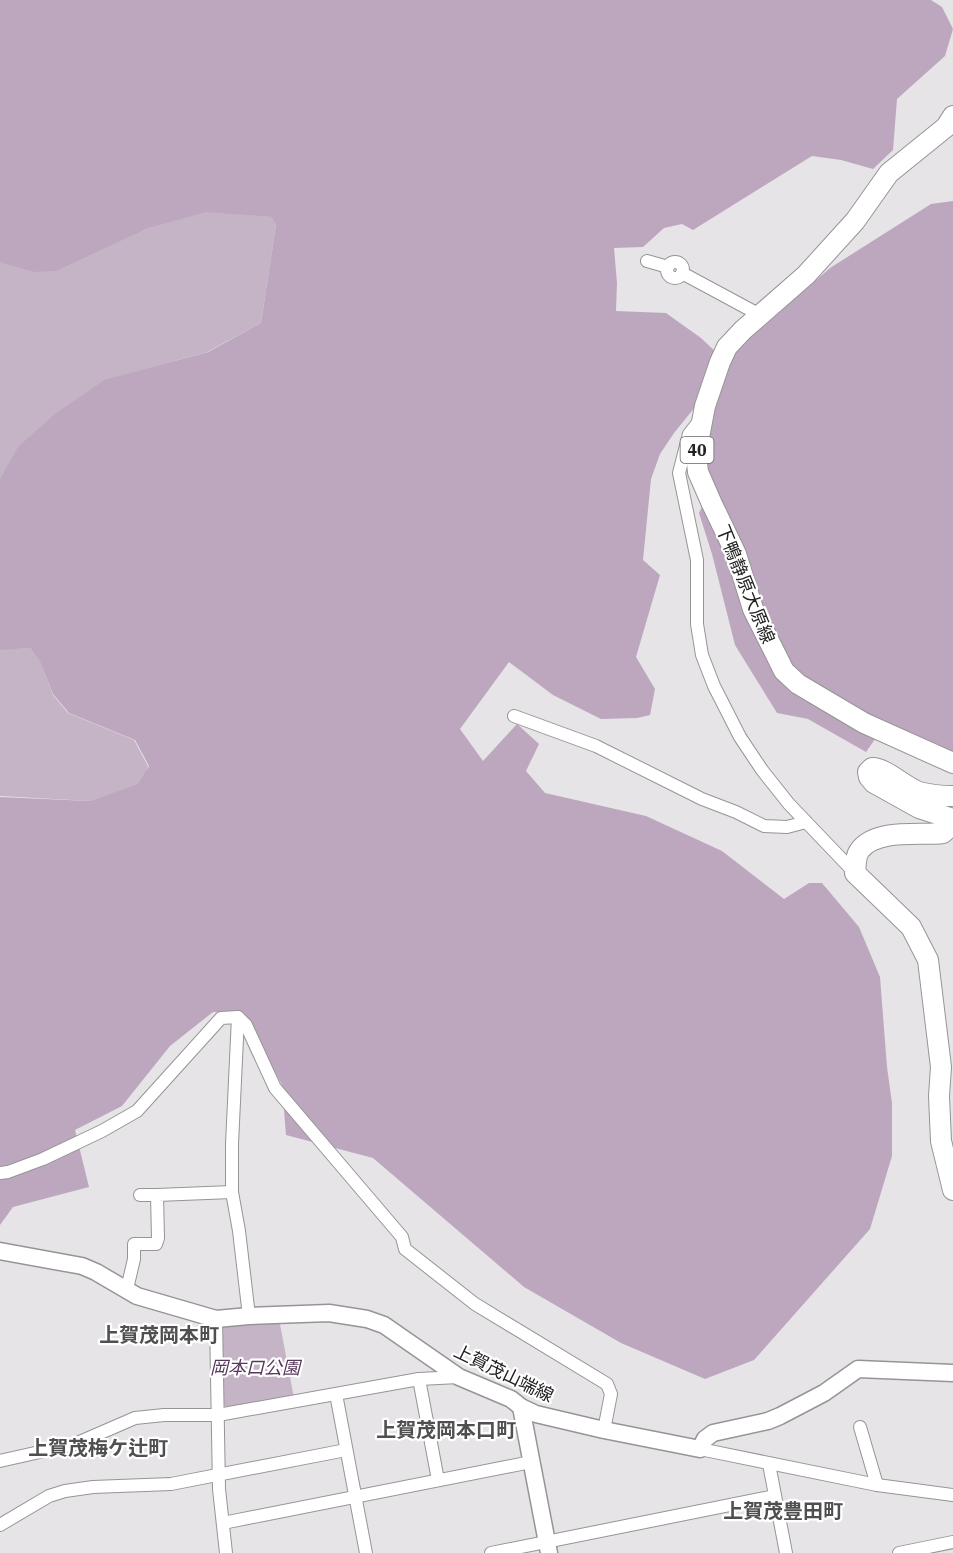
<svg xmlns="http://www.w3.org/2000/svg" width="953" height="1553" font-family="'IBM Plex Serif','Noto Sans JP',serif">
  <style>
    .green { fill: #c5b4c6 }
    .forest { fill: #bda7bf }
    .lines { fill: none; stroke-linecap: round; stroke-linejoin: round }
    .street-casing { stroke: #969496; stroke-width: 14 }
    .secondary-casing { stroke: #969496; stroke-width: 19 }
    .primary-casing { stroke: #969496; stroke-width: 22 }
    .street { stroke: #fff; stroke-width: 12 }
    .secondary { stroke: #fff; stroke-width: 16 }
    .primary { stroke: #fff; stroke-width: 20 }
    .labels { text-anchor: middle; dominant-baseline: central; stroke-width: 4.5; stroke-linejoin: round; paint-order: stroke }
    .shield { fill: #fff; stroke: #656465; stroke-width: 1.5 }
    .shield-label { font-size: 16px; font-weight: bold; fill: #232223 }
    .street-label { font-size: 18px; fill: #232223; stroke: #fff }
    .park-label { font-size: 18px; font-style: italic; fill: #57375b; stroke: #fff }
    .neighbourhood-label { font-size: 20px; font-weight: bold; fill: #4f4e50; stroke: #fff }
  </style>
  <rect width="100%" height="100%" fill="#e6e4e7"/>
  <g class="green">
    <path d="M 206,211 L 273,217 L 276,225 L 261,323 L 207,352 L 103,381 L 57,413 L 0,479 L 0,262 L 32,272 L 146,229 Z"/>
    <path d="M 30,648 L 40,660 L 53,695 L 68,713 L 134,740 L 148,766 L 145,776 L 138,785 L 90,801 L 0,796 L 0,649 Z"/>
    <path d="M 279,1319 L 294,1398 L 230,1409 L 223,1405 L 221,1322 Z"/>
  </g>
  <g class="forest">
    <path d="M 0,0 L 931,0 L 942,7 L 953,29 L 945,56 L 897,99 L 893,150 L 873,169 L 841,160 L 812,156 L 693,230 L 682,224 L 664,228 L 643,247 L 614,248 L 617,283 L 616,311 L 666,313 L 701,338 L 720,356 L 716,381 L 674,433 L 660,454 L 651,479 L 643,560 L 660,575 L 636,657 L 655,689 L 650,715 L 637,718 L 601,719 L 553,695 L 509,662 L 460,729 L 483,761 L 517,724 L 539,744 L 526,771 L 545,793 L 646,816 L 722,851 L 784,899 L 809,883 L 822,883 L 859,927 L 880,977 L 887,1067 L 892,1103 L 892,1156 L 870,1229 L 754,1360 L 705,1379 L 621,1343 L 524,1287 L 373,1158 L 286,1135 L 282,1085 L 244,1013 L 213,1012 L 170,1046 L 122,1106 L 75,1130 L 89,1187 L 13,1207 L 0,1225 L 0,797 L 90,801 L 138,784 L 149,766 L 135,740 L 69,713 L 53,694 L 40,661 L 30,648 L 0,650 L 0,479 L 18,447 L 56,413 L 104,380 L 208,352 L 261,323 L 276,225 L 272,217 L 206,212 L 146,229 L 56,271 L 32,272 L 2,263 L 0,262 Z"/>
    <path d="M 953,201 L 953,754 L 885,725 L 866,752 L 808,719 L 777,713 L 735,645 L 712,554 L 699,513 L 712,486 L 704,453 L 707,427 L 740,338 L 759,330 L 830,268 L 931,204 Z"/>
  </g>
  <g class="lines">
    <defs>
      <g id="street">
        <path d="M 647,261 L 668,267"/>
        <circle cx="675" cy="270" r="8"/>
        <path d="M 682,273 L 760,315"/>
        <path d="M 700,420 L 689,434 L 679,473 L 697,560 L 697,624 L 702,655 L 714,686 L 740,737 L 762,770 L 789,804 L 855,873"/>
        <path d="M 514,716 L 596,746 L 702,799 L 736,812 L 764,826 L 787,827 L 806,822"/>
        <path d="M 238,1017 L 246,1025 L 275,1088 L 402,1237 L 405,1249 L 475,1304 L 607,1384 L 611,1394 L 604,1430"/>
        <path d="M 0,1173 L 8,1172 L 43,1159 L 102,1131 L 137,1111 L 221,1018 L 238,1017 L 232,1144 L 232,1192 L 239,1231 L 249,1316"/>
        <path d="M 140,1195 L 157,1195"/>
        <path d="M 127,1289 L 134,1259 L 134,1244 L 156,1244 L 158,1238 L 157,1195 L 232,1192"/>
        <path d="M 216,1319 L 219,1489 L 226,1553"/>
        <path d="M 419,1379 L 438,1480"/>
        <path d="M 336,1394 L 366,1553"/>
        <path d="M 860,1427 L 877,1485"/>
        <path d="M 700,1449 L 877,1485 L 953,1495"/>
        <path d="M 0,1461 L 75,1444 L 135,1418 L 164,1415 L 218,1415 L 419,1379 L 459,1377"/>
        <path d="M 769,1464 L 786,1553"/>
        <path d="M 223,1523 L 531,1462"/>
        <path d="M 0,1525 L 49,1496 L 65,1491 L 93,1487 L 171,1484 L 346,1450"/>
        <path d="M 491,1553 L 775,1496"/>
        <path d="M 899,1553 L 953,1542"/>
      </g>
      <g id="secondary">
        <path d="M 0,1251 L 82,1266 L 96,1272 L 137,1296 L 216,1319 L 249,1316 L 329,1313 L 367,1319 L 384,1325 L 459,1377 L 511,1399 L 521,1407 L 536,1414 L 604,1430 L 700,1449 L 705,1439 L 713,1433 L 768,1421 L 780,1416 L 824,1393 L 858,1369 L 953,1373"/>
        <path d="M 521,1407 L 549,1553"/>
      </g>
      <g id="primary">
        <path d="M 953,116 L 946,127 L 889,173 L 855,221 L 806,275 L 743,330 L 727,347 L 720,362 L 705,406 L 698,443 L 697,463 L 698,472 L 712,504 L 736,554 L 753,609 L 784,671 L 798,684 L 864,723 L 953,763"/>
        <path d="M 953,796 C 942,796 930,795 919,792 C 905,787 884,767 872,768 L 868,772 L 869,777 L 874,783 L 919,808 L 950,818 L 951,825 L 943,833 C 920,836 877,828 860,850 C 855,856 856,865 855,873 L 911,927 L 928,960 L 941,1067 L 939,1096 L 941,1141 L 953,1190"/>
      </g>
    </defs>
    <use href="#street" class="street-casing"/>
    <use href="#secondary" class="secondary-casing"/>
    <use href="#primary" class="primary-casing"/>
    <use href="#street" class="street"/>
    <use href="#secondary" class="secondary"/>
    <use href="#primary" class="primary"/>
  </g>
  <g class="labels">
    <rect class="shield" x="680.5" y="437" width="33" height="26" rx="4.5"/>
    <g class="shield-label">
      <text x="697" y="450">40</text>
    </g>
    <g class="street-label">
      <text transform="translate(746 584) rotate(68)">下鴨静原大原線</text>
      <text transform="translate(504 1373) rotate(26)">上賀茂山端線</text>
    </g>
    <g class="park-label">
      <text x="255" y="1367">岡本口公園</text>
    </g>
    <g class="neighbourhood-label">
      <text x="159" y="1334">上賀茂岡本町</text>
      <text x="446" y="1429">上賀茂岡本口町</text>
      <text x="98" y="1447">上賀茂梅ケ辻町</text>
      <text x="783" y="1510">上賀茂豊田町</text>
    </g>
  </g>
</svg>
